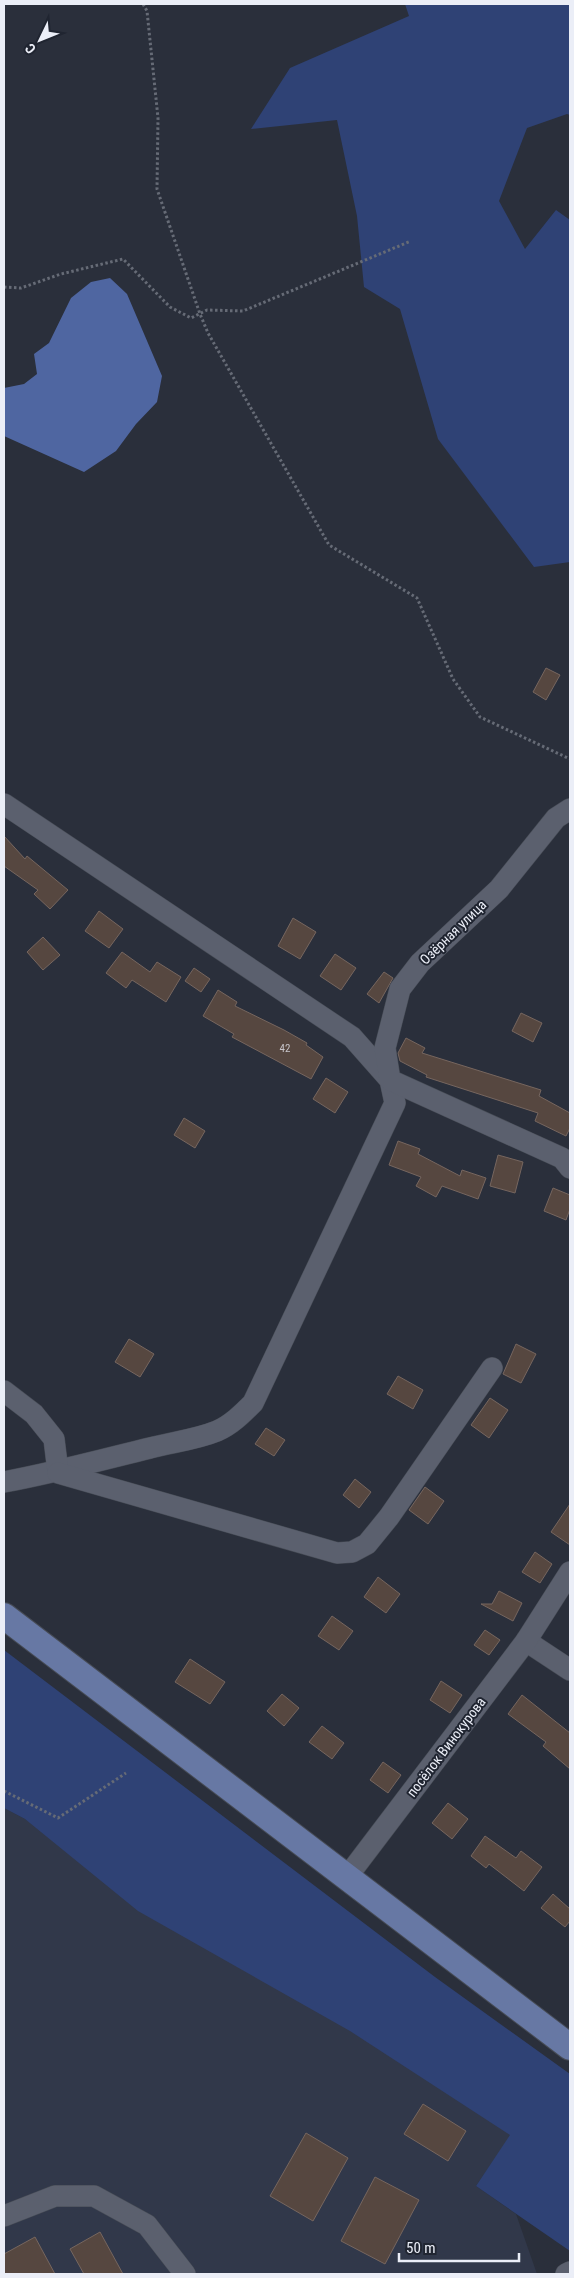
<svg xmlns="http://www.w3.org/2000/svg" width="574" height="2278" font-family="'Roboto Condensed',sans-serif">
  <style>
    .built { fill: #31384a }
    .green { fill: #2f4275 }
    .water { fill: #4f66a1 }
    .building { fill: #564740; stroke: #76665f }
    .lines { fill: none; stroke-linecap: round; stroke-linejoin: round }
    .minor-casing { stroke: #464b55; stroke-width: 22 }
    .major-casing { stroke: #464b55; stroke-width: 28 }
    .path { stroke: #666b76; stroke-width: 3; stroke-dasharray: 2.5 2.5; stroke-linecap: butt }
    .minor { stroke: #5b606e; stroke-width: 21 }
    .major { stroke: #6778a4; stroke-width: 26 }
    .labels { text-anchor: middle; dominant-baseline: central; stroke-width: 4; stroke-linejoin: round; paint-order: stroke }
    .number-label { font-size: 11px; fill: #c6c4c9 }
    .street-label { font-size: 14px; fill: #ebeef7; stroke: #202531 }
  </style>
  <rect width="100%" height="100%" fill="#2a2f3b"/>
  <path class="built" d="M 4,1808 L 25,1819 L 511,2135 L 476,2186 L 516,2214 L 537,2274 L 4,2274 Z"/>
  <g class="green">
    <path d="M 405,4 L 570,4 L 570,115 L 567,114 L 527,128 L 499,201 L 525,249 L 556,210 L 570,220 L 570,562 L 534,567 L 438,439 L 400,309 L 364,287 L 357,216 L 337,120 L 251,129 L 290,68 L 409,16 Z"/>
    <path d="M 4,1650 L 435,1977 L 570,2074 L 570,2251 L 476,2186 L 510,2135 L 350,2031 L 138,1911 L 25,1819 L 4,1808 Z"/>
  </g>
  <path class="water" d="M 110,278 L 127,294 L 162,376 L 157,402 L 136,424 L 116,451 L 84,472 L 4,436 L 4,388 L 24,384 L 37,374 L 34,354 L 49,343 L 71,298 L 91,282 Z"/>
  <g class="building">
    <path d="M 546,668 L 560,675 L 546,700 L 533,692 Z"/>
    <path d="M 4,836 L 25,859 L 27,856 L 68,890 L 50,909 L 34,894 L 38,890 L 4,866 Z"/>
    <path d="M 99,911 L 123,929 L 109,948 L 85,931 Z"/>
    <path d="M 293,918 L 316,932 L 300,959 L 278,946 Z"/>
    <path d="M 43,937 L 60,955 L 43,970 L 27,952 Z"/>
    <path d="M 122,952 L 150,972 L 157,962 L 181,977 L 166,1002 L 132,980 L 126,988 L 106,973 Z"/>
    <path d="M 335,954 L 356,968 L 341,990 L 320,976 Z"/>
    <path d="M 194,968 L 210,979 L 201,992 L 185,981 Z"/>
    <path d="M 384,972 L 393,978 L 379,1003 L 367,994 Z"/>
    <path d="M 218,990 L 237,1002 L 235,1006 L 284,1030 L 307,1043 L 306,1045 L 323,1057 L 311,1079 L 232,1037 L 234,1034 L 203,1016 Z"/>
    <path d="M 521,1013 L 542,1023 L 533,1042 L 512,1031 Z"/>
    <path d="M 406,1038 L 425,1048 L 422,1053 L 541,1090 L 539,1096 L 570,1113 L 570,1128 L 566,1136 L 535,1121 L 538,1113 L 426,1077 L 427,1075 L 400,1061 L 398,1053 Z"/>
    <path d="M 326,1078 L 348,1092 L 335,1113 L 313,1099 Z"/>
    <path d="M 184,1118 L 205,1131 L 195,1148 L 174,1135 Z"/>
    <path d="M 398,1141 L 420,1149 L 418,1154 L 460,1176 L 462,1170 L 486,1178 L 478,1199 L 442,1186 L 436,1197 L 416,1186 L 421,1177 L 389,1165 Z"/>
    <path d="M 498,1155 L 523,1162 L 515,1193 L 490,1186 Z"/>
    <path d="M 553,1188 L 570,1195 L 570,1209 L 566,1220 L 544,1211 Z"/>
    <path d="M 129,1339 L 154,1354 L 140,1377 L 115,1362 Z"/>
    <path d="M 516,1344 L 536,1354 L 521,1383 L 503,1374 Z"/>
    <path d="M 398,1376 L 423,1390 L 413,1409 L 387,1394 Z"/>
    <path d="M 490,1398 L 508,1410 L 489,1438 L 471,1425 Z"/>
    <path d="M 266,1428 L 285,1440 L 274,1456 L 255,1444 Z"/>
    <path d="M 355,1479 L 371,1492 L 359,1508 L 343,1495 Z"/>
    <path d="M 425,1487 L 444,1501 L 428,1524 L 409,1510 Z"/>
    <path d="M 570,1504 L 570,1545 L 551,1532 Z"/>
    <path d="M 535,1552 L 552,1564 L 540,1583 L 522,1572 Z"/>
    <path d="M 378,1577 L 400,1594 L 386,1613 L 364,1597 Z"/>
    <path d="M 499,1591 L 522,1603 L 513,1621 L 481,1604 L 492,1604 Z"/>
    <path d="M 332,1616 L 353,1631 L 339,1650 L 318,1636 Z"/>
    <path d="M 485,1630 L 500,1640 L 489,1655 L 474,1645 Z"/>
    <path d="M 190,1659 L 225,1682 L 210,1704 L 175,1682 Z"/>
    <path d="M 441,1681 L 462,1695 L 450,1713 L 430,1700 Z"/>
    <path d="M 282,1694 L 299,1708 L 284,1726 L 267,1711 Z"/>
    <path d="M 522,1695 L 570,1733 L 570,1769 L 543,1746 L 546,1742 L 508,1714 Z"/>
    <path d="M 322,1726 L 344,1743 L 332,1759 L 309,1742 Z"/>
    <path d="M 383,1762 L 401,1775 L 388,1793 L 370,1780 Z"/>
    <path d="M 448,1803 L 468,1819 L 452,1839 L 432,1823 Z"/>
    <path d="M 485,1836 L 516,1858 L 521,1851 L 542,1867 L 524,1891 L 489,1864 L 486,1868 L 471,1856 Z"/>
    <path d="M 553,1894 L 570,1909 L 570,1921 L 565,1927 L 541,1908 Z"/>
    <path d="M 423,2104 L 466,2131 L 448,2161 L 404,2134 Z"/>
    <path d="M 306,2133 L 348,2158 L 313,2221 L 270,2196 Z"/>
    <path d="M 375,2177 L 419,2200 L 385,2264 L 341,2241 Z"/>
    <path d="M 100,2232 L 123,2274 L 84,2274 L 70,2249 Z"/>
    <path d="M 35,2237 L 55,2274 L 4,2274 L 4,2254 Z"/>
  </g>
  <g class="lines">
    <defs>
      <g id="minor">
        <path d="M 4,804 L 352,1037 L 390,1080 L 395,1103 L 253,1403 C 242,1414 231,1425 217,1431 C 195,1440 172,1442 150,1448 C 101,1460 53,1473 4,1482"/>
        <path d="M 570,809 L 556,818 L 499,889 L 420,963 L 400,989 L 385,1048 L 390,1080 L 562,1158 L 570,1168"/>
        <path d="M 4,1391 L 34,1414 L 54,1439 L 58,1472"/>
        <path d="M 58,1473 L 337,1553 L 352,1552 L 367,1544 L 389,1517 L 492,1368"/>
        <path d="M 526,1641 L 570,1670"/>
        <path d="M 347,1877 L 526,1641 L 570,1572"/>
        <path d="M 4,2216 L 55,2196 L 94,2196 L 147,2225 L 185,2274"/>
        <path d="M 566,2274 L 570,2272"/>
      </g>
      <path id="major" d="M 4,1616 L 570,2047"/>
    </defs>
    <use href="#minor" class="minor-casing"/>
    <use href="#major" class="major-casing"/>
    <g class="path">
      <path d="M 143,4 L 147,11 L 158,118 L 157,189 L 200,314 L 208,333 L 329,545 L 417,598 L 453,679 L 480,717 L 570,759"/>
      <path d="M 4,287 L 21,288 L 61,274 L 123,259 L 170,307 L 191,318 L 207,310 L 243,311 L 411,241"/>
      <path d="M 4,1791 L 58,1818 L 126,1773"/>
    </g>
    <use href="#minor" class="minor"/>
    <use href="#major" class="major"/>
  </g>
  <g class="labels">
    <g class="number-label">
      <text x="285" y="1048">42</text>
    </g>
    <g class="street-label">
      <text transform="translate(453 932) rotate(-44)">Озёрная улица</text>
      <text transform="translate(446 1747) rotate(-53)">посёлок Винокурова</text>
    </g>
  </g>
  <rect width="574" height="2278" fill="none" stroke="#ebeef7" stroke-width="10"/>
  <g transform="translate(40 40) rotate(227)" stroke="#202531" stroke-width="4" paint-order="stroke">
  <path d="M0-4L9 19L0 12L-9 19Z" fill="#ebeef7"/>
  <text y="-8" font-size="14" font-weight="bold" text-anchor="middle" fill="#ebeef7">С</text>
  </g>
  <path d="M399 2253v8h120v-8" fill="none" stroke="#ebeef7" stroke-width="2.5"/>
  <text x="406" y="2253" font-size="15" fill="#ebeef7" stroke="#202531" stroke-width="4" paint-order="stroke">50 m</text>
</svg>
